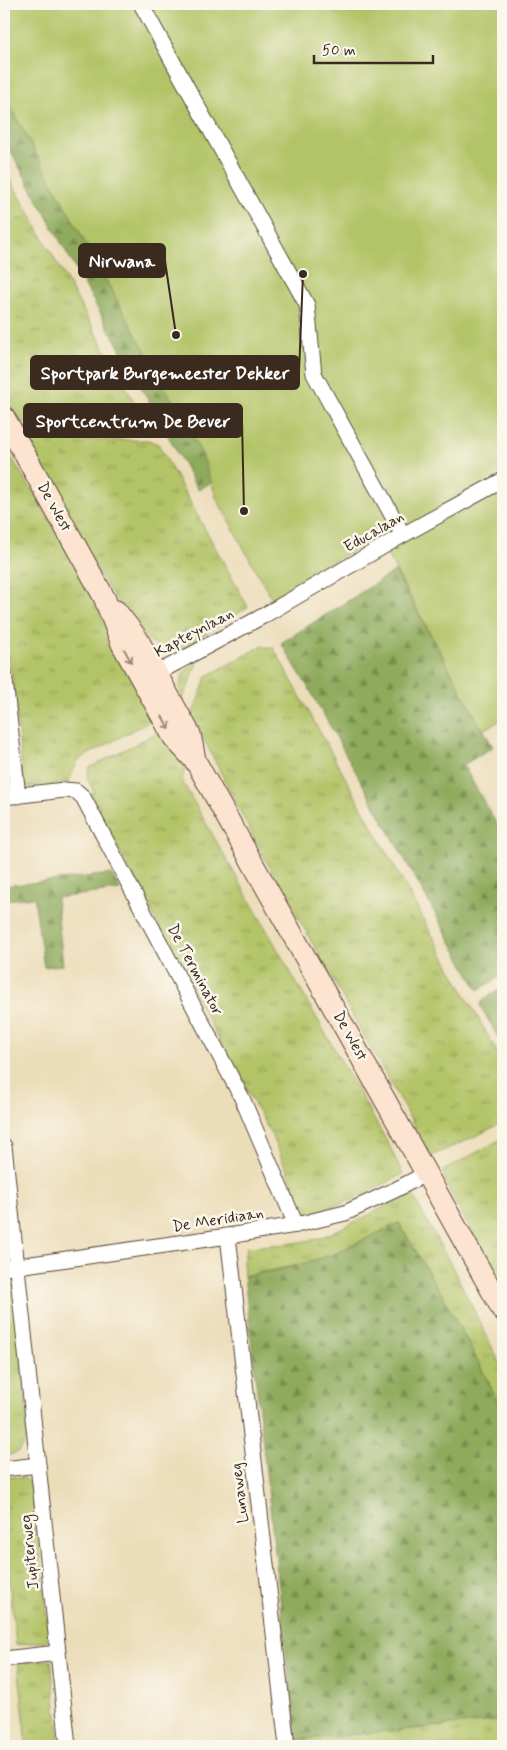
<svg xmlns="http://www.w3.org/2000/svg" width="507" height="1750" font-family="Mynerve,sans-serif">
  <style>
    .grass { fill: url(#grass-tufts); stroke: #777742 }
    .forest { fill: url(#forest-firs); stroke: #646a3d }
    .pitch { fill: #b3c467; stroke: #777742 }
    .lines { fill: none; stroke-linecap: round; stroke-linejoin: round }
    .minor-casing { stroke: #564535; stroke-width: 17 }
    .secondary-casing { stroke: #564535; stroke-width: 23 }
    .minor { stroke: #fff; stroke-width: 15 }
    .secondary { stroke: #fde4d0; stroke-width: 21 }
    .oneway { stroke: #9c8777 }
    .labels { text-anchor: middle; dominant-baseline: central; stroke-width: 5; stroke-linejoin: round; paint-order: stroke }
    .street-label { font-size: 16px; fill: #3b2a1e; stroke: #fbf7ec }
    .leader { fill: none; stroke: #3b2a1e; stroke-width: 2 }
    .callout-dot { fill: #3b2a1e; stroke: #fbf7ec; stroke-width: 2 }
    .callout { fill: #3b2a1e; stroke: #3b2a1e; stroke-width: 2 }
    .callout-label { font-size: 18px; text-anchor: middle; font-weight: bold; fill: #fff }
  </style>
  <defs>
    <pattern id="grass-tufts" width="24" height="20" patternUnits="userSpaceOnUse" patternTransform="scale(1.25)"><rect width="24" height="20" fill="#b3c467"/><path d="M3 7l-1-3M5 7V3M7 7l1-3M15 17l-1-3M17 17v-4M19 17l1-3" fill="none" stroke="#939f54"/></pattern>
    <pattern id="forest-firs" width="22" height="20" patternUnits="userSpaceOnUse" patternTransform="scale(1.25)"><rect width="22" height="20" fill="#8eaa5c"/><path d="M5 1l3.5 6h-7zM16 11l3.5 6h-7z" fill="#758b4b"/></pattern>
  </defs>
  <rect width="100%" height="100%" fill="#fbf7ec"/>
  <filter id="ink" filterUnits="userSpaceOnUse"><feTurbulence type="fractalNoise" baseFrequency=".02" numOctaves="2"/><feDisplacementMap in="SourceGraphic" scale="10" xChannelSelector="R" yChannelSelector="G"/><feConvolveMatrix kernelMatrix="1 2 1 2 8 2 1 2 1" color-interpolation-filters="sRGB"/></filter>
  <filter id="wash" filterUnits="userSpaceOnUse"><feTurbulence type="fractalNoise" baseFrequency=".0096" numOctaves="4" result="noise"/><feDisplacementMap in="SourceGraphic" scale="20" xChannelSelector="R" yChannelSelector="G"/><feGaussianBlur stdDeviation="1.12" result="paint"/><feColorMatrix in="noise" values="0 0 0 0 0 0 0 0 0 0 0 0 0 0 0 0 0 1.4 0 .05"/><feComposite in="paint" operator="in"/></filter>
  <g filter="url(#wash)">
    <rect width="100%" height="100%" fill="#ecddb9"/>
    <g class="grass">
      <path d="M 4,168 L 142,416 L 136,422 L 14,422 L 4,403 Z"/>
      <path d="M 24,440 L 148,440 L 158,444 L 248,607 L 185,647 L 172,651 L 154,645 L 135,628 L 99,574 Z"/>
      <path d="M 4,446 L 50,519 L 101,614 L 154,719 L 78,760 L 68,784 L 24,787 L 11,667 L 4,655 Z"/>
      <path d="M 262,646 L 269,648 L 273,647 L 503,1063 L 503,1122 L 474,1137 L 431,1156 L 256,842 L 192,716 L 207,676 Z"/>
      <path d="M 199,658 L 182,702 C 177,677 181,675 199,658 Z"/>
      <path d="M 160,731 L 185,767 L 182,781 L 391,1149 L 403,1174 L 355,1199 L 306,1215 L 272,1136 L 203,1010 L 91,796 L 94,792 L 87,778 L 89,768 Z"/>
      <path d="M 503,1138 L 503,1290 L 449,1191 L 443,1171 Z"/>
      <path d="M 411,1192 L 457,1276 L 503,1370 L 503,1414 C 474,1348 436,1286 399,1223 L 334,1254 L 308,1263 L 244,1276 L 243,1262 L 247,1247 L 287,1244 L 318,1239 L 363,1218 Z"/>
      <path d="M 13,1271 L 29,1436 L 20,1451 L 4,1457 L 4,1272 Z"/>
      <path d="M 11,1477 L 23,1478 L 34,1484 L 49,1641 L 16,1645 L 4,1533 L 4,1478 Z"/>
      <path d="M 51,1660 L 60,1746 L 27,1746 L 18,1663 Z"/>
      <path d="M 503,1720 L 503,1743 L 470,1746 L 297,1746 L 296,1740 Z"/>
    </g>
    <g class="forest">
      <path d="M 4,95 L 202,453 L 249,462 L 198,490 L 4,139 Z"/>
      <path d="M 395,571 L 493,747 L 463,765 L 503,835 L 503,975 L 478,990 L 311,692 L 281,643 Z"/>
      <path d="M 112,874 L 120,890 L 56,898 L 63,965 L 44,967 L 34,897 L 4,900 L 4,886 Z"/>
      <path d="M 503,988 L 503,1046 L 480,1005 L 484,999 Z"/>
      <path d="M 399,1223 C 436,1285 474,1348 503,1414 L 503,1720 L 296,1740 L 244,1276 L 288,1268 L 334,1254 Z"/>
    </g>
    <path class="pitch" d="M 4,4 L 503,4 L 503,719 L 483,730 L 377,536 L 271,598 L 216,497 L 202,454 L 4,95 Z"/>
  </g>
  <g filter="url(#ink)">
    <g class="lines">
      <defs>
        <g id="minor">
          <path d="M 141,4 L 307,305 L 314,374 L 403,535"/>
          <path d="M 4,672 L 18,796"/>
          <path d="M 148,678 L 263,616 L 403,535 L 503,480"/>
          <path d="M 4,797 L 64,790 L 76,791 L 83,797 L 242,1098 L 296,1225"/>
          <path d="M 4,1146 L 68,1746"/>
          <path d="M 228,1236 L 287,1746"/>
          <path d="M 4,1268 L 228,1236 L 296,1225 L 345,1213 L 395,1190 L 427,1173"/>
          <path d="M 4,1469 L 38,1465"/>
          <path d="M 4,1659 L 58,1653"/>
        </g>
        <g id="secondary">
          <path d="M 4,417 L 104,597 L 122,644 L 174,738 L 196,762 L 503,1311"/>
          <path d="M 116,611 L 137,638 L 177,711 L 190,734 L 195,759"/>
        </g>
      </defs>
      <use href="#minor" class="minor-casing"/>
      <use href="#secondary" class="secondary-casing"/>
      <use href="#minor" class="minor"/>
      <use href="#secondary" class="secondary"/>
    </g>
    <defs><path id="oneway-shaft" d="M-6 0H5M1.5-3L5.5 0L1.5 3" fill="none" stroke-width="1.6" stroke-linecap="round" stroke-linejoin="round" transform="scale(1.25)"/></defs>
    <g class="oneway">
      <use href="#oneway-shaft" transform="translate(128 656) rotate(61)"/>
      <use href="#oneway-shaft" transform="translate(166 723) rotate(61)"/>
    </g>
  </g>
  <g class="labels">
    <g class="street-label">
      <text transform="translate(54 507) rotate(61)">De West</text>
      <text transform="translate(374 532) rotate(-30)">Educalaan</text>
      <text transform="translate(194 633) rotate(-28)">Kapteynlaan</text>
      <text transform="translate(195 970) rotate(62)">De Terminator</text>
      <text transform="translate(350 1036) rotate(61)">De West</text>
      <text transform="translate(218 1220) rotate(-9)">De Meridiaan</text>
      <text transform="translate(240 1493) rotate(-97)">Lunaweg</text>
      <text transform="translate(30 1552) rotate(-96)">Jupiterweg</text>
    </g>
  </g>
  <path class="leader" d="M176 335L165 261M303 274L299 372M244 511L242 421"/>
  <g class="callout-dot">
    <circle cx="176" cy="335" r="5"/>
    <circle cx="303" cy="274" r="5"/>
    <circle cx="244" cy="511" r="5"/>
  </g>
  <g class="callout">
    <rect x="79" y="244" width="86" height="33" rx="5"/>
    <rect x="31" y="356" width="268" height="33" rx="5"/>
    <rect x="24" y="404" width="218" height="33" rx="5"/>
  </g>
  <g class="callout-label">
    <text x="122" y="267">Nirwana</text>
    <text x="165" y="379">Sportpark Burgemeester Dekker</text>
    <text x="133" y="427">Sportcentrum De Bever</text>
  </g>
  <rect width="507" height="1750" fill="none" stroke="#fbf7ec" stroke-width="20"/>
  <path d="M314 55v8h119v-8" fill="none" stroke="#3b2a1e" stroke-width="2.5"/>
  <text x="322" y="55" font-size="15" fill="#3b2a1e" stroke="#fbf7ec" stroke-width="4" paint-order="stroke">50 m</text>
</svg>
